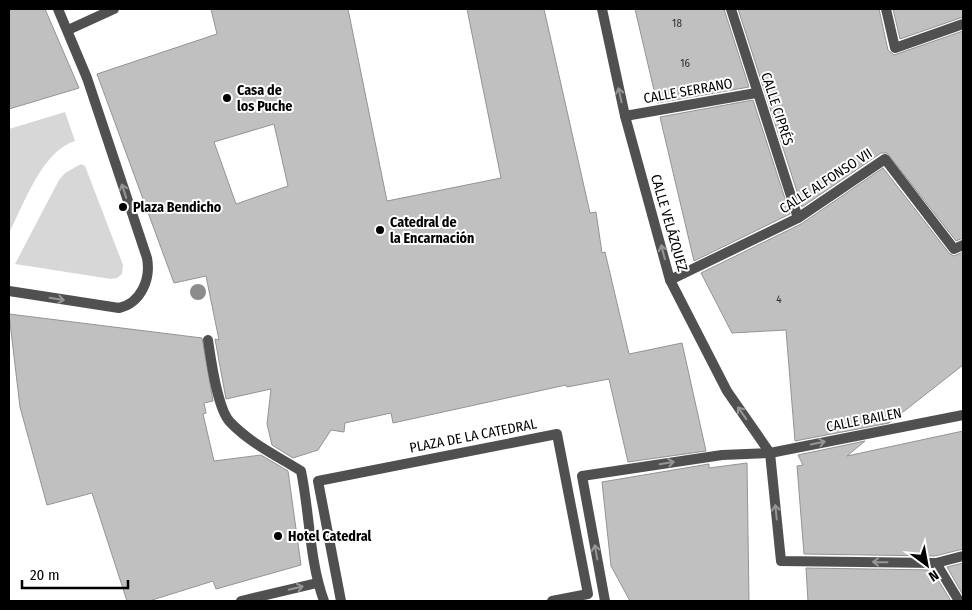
<svg xmlns="http://www.w3.org/2000/svg" width="972" height="610" font-family="'Fira Sans Condensed',sans-serif">
  <style>
    .green { fill: #d7d7d7 }
    .building { fill: #c0c0c0; stroke: #949494; fill-rule: evenodd }
    .lines { fill: none; stroke-linecap: round; stroke-linejoin: round }
    .street { stroke: #505050; stroke-width: 10 }
    .tree { fill: #8c8c8c }
    .oneway { stroke: #969696 }
    .poi-dot { fill: #000; stroke: #fff; stroke-width: 2 }
    .labels { text-anchor: middle; dominant-baseline: central; stroke-width: 4; stroke-linejoin: round; paint-order: stroke }
    .number-label { font-size: 11px; fill: #303030 }
    .poi-label { font-size: 14px; font-weight: bold; fill: #000; stroke: #fff; text-anchor: start }
    .street-label { font-size: 14px; fill: #000; stroke: #fff }
  </style>
  <rect width="100%" height="100%" fill="#fff"/>
  <g class="green">
    <path d="M 65,112 L 75,141 C 42,151 24,204 9,233 L 9,129 Z"/>
    <path d="M 81,164 L 85,166 L 123,265 L 122,274 L 117,278 L 111,279 L 15,264 L 59,180 L 65,173 Z"/>
  </g>
  <g class="building">
    <path d="M 9,9 L 45,9 L 79,88 L 9,109 Z"/>
    <path d="M 211,9 L 348,9 L 387,201 L 501,178 L 467,9 L 544,9 L 590,213 L 596,212 L 602,253 L 605,252 L 629,354 L 682,343 L 706,451 L 628,462 L 609,379 L 567,387 L 566,385 L 393,423 L 391,413 L 345,423 L 344,432 L 331,430 L 318,450 L 293,458 L 272,445 L 267,424 L 271,389 L 226,399 L 215,339 L 219,340 L 206,276 L 174,283 L 97,74 L 217,34 ZM 274,124 L 288,186 L 236,204 L 214,142 Z"/>
    <path d="M 635,9 L 724,9 L 749,87 L 657,103 Z"/>
    <path d="M 738,9 L 879,9 L 888,50 L 894,55 L 963,31 L 963,238 L 956,241 L 887,153 L 881,153 L 802,207 Z"/>
    <path d="M 893,9 L 963,9 L 963,17 L 900,39 Z"/>
    <path d="M 753,100 L 790,214 L 694,261 L 660,117 Z"/>
    <path d="M 883,168 L 949,253 L 954,256 L 963,252 L 963,365 L 889,423 L 795,441 L 786,330 L 732,333 L 701,273 L 801,224 Z"/>
    <path d="M 9,314 L 202,338 L 213,401 L 204,403 L 206,413 L 203,414 L 214,461 L 261,455 L 288,471 L 301,565 L 216,589 L 213,581 L 149,601 L 127,601 L 92,493 L 47,505 L 20,407 Z"/>
    <path d="M 963,431 L 963,549 L 935,556 L 804,554 L 797,466 L 803,465 L 798,455 L 865,441 L 847,456 Z"/>
    <path d="M 747,463 L 749,601 L 630,601 L 611,566 L 602,482 L 709,464 L 709,468 Z"/>
    <path d="M 963,563 L 963,595 L 947,567 Z"/>
    <path d="M 806,568 L 932,570 L 951,601 L 808,601 Z"/>
  </g>
  <g class="lines">
    <g class="street">
      <path d="M 602,9 L 625,116 L 670,280 L 727,391 L 770,453 L 781,561 L 936,563 L 963,556"/>
      <path d="M 731,9 L 798,218"/>
      <path d="M 886,9 L 895,48 L 963,24"/>
      <path d="M 68,30 L 114,9"/>
      <path d="M 625,116 L 756,93"/>
      <path d="M 670,280 L 798,218 L 885,159 L 954,249 L 963,245"/>
      <path d="M 9,291 L 119,308 C 141,303 151,279 147,258 L 87,78 L 58,9"/>
      <path d="M 208,340 C 211,360 217,408 230,422 C 250,443 277,456 301,471 C 310,514 309,560 324,601"/>
      <path d="M 936,563 L 959,601"/>
      <path d="M 241,601 L 317,583"/>
      <path d="M 341,601 L 318,481 L 557,434 L 588,594 L 552,601"/>
      <path d="M 605,601 L 582,476 L 722,455 L 770,453 L 963,415"/>
    </g>
  </g>
  <circle class="tree" cx="198" cy="292" r="8"/>
  <defs><path id="oneway-shaft" d="M-6 0H5M1.5-3L5.5 0L1.5 3" fill="none" stroke-width="1.6" stroke-linecap="round" stroke-linejoin="round" transform="scale(1.25)"/></defs>
  <g class="oneway">
    <use href="#oneway-shaft" transform="translate(620 95) rotate(-102)"/>
    <use href="#oneway-shaft" transform="translate(124 191) rotate(-108)"/>
    <use href="#oneway-shaft" transform="translate(663 252) rotate(-105)"/>
    <use href="#oneway-shaft" transform="translate(57 299) rotate(10)"/>
    <use href="#oneway-shaft" transform="translate(742 413) rotate(-125)"/>
    <use href="#oneway-shaft" transform="translate(818 443) rotate(-11)"/>
    <use href="#oneway-shaft" transform="translate(667 463) rotate(-9)"/>
    <use href="#oneway-shaft" transform="translate(776 512) rotate(-96)"/>
    <use href="#oneway-shaft" transform="translate(596 552) rotate(-100)"/>
    <use href="#oneway-shaft" transform="translate(880 562) rotate(-179)"/>
    <use href="#oneway-shaft" transform="translate(296 588) rotate(-14)"/>
  </g>
  <g class="poi-dot">
    <circle cx="227" cy="98" r="5"/>
    <circle cx="123" cy="207" r="5"/>
    <circle cx="380" cy="230" r="5"/>
    <circle cx="278" cy="536" r="5"/>
  </g>
  <g class="labels">
    <g class="number-label">
      <text x="677" y="23">18</text>
      <text x="685" y="63">16</text>
      <text x="779" y="299">4</text>
    </g>
    <g class="poi-label">
      <text x="237" y="90">Casa de<tspan x="237" dy="16">los Puche</tspan></text>
      <text x="133" y="207">Plaza Bendicho</text>
      <text x="390" y="222">Catedral de<tspan x="390" dy="16">la Encarnación</tspan></text>
      <text x="288" y="536">Hotel Catedral</text>
    </g>
    <g class="street-label">
      <text transform="translate(688 91) rotate(-10)">CALLE SERRANO</text>
      <text transform="translate(777 109) rotate(72)">CALLE CIPRÉS</text>
      <text transform="translate(826 181) rotate(-33)">CALLE ALFONSO VII</text>
      <text transform="translate(669 223) rotate(74)">CALLE VELÁZQUEZ</text>
      <text transform="translate(864 420) rotate(-11)">CALLE BAILEN</text>
      <text transform="translate(473 436) rotate(-11)">PLAZA DE LA CATEDRAL</text>
    </g>
  </g>
  <rect width="972" height="610" fill="none" stroke="#000000" stroke-width="20"/>
  <g transform="translate(927 565) rotate(148)" stroke="#ffffff" stroke-width="4" paint-order="stroke">
  <path d="M0-4L9 19L0 12L-9 19Z" fill="#000000"/>
  <text y="-8" font-size="14" font-weight="bold" text-anchor="middle" fill="#000000">N</text>
  </g>
  <path d="M22 580v8h106v-8" fill="none" stroke="#000000" stroke-width="2.5"/>
  <text x="30" y="580" font-size="15" fill="#000000" stroke="#ffffff" stroke-width="4" paint-order="stroke">20 m</text>
</svg>
